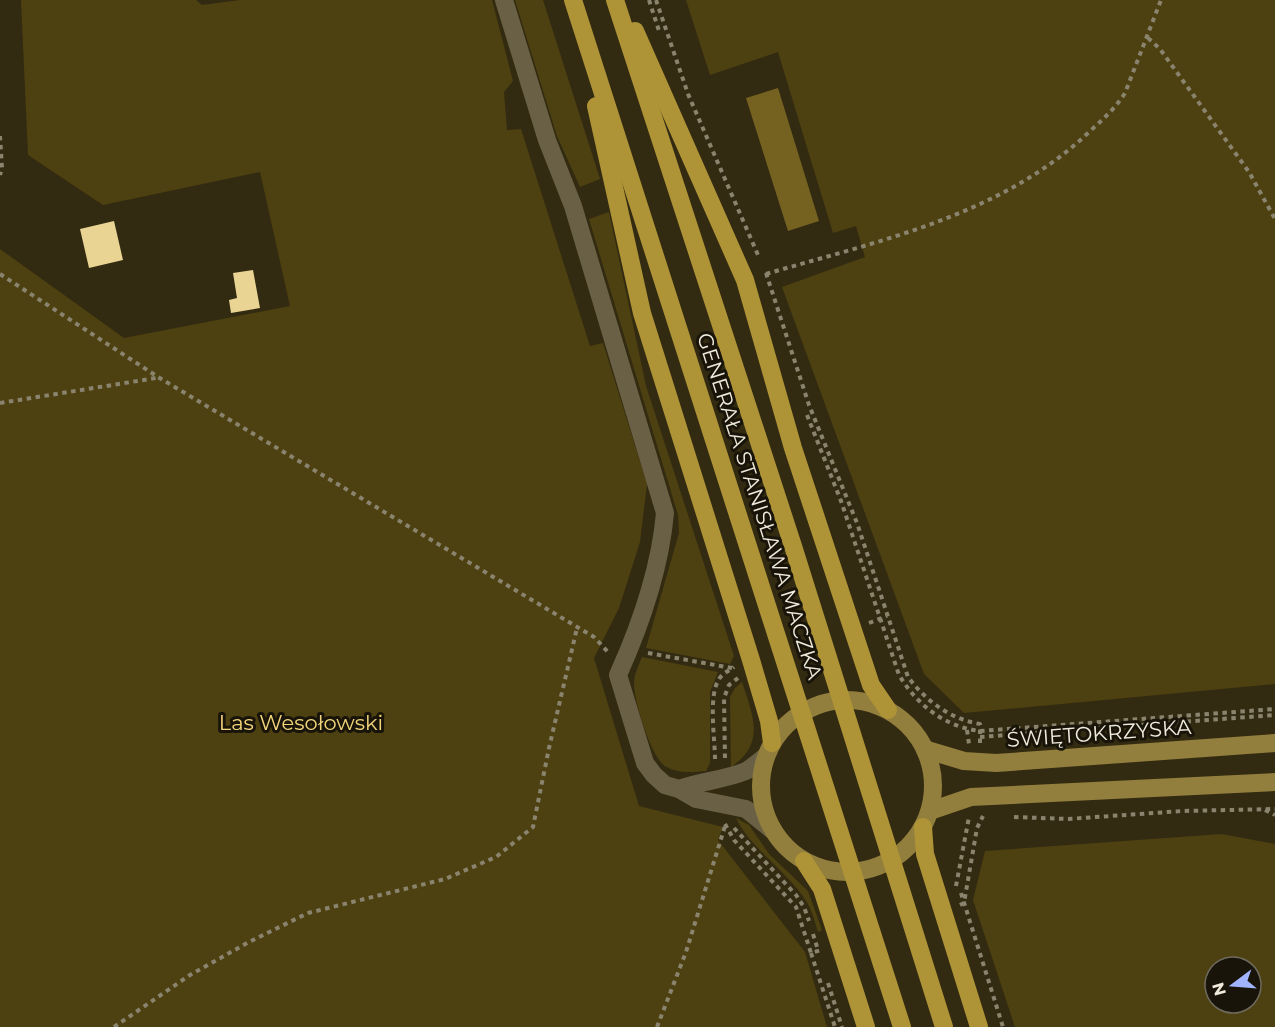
<svg xmlns="http://www.w3.org/2000/svg" width="1275" height="1027" font-family="Montserrat,sans-serif">
  <style>
    .green { fill: #4d4011; fill-rule: evenodd }
    .water { fill: #756220 }
    .building { fill: #e9d493 }
    .lines { fill: none; stroke-linecap: round; stroke-linejoin: round }
    .path { stroke: #8a846f; stroke-width: 4; stroke-dasharray: 4.5 4.5; stroke-linecap: butt }
    .minor { stroke: #696045; stroke-width: 18 }
    .major { stroke: #927f3d; stroke-width: 18 }
    .highway { stroke: #ae9337; stroke-width: 18 }
    .labels { text-anchor: middle; dominant-baseline: central; stroke-width: 6; stroke-linejoin: round; paint-order: stroke }
    .street-label { font-size: 21px; fill: #efeadb; stroke: #181409 }
    .park-label { font-size: 21px; fill: #f3d67a; stroke: #181409 }
  </style>
  <rect width="100%" height="100%" fill="#332b11"/>
  <g class="green">
    <path d="M 21,0 L 196,0 L 202,5 L 240,0 L 492,0 L 513,81 L 504,92 L 507,130 L 521,129 L 590,346 L 603,343 L 647,484 L 640,542 L 619,608 L 594,658 L 639,806 L 723,827 L 718,840 L 805,952 L 827,1027 L 0,1027 L 0,249 L 124,338 L 290,306 L 260,172 L 103,205 L 28,155 Z"/>
    <path d="M 515,0 L 543,0 L 600,179 L 580,187 L 557,136 Z"/>
    <path d="M 686,0 L 1275,0 L 1275,684 L 964,713 L 924,674 L 782,287 L 865,257 L 856,226 L 833,233 L 778,52 L 710,75 Z"/>
    <path d="M 609,212 L 646,386 L 734,656 L 730,664 L 646,648 L 679,533 L 678,515 L 589,219 Z"/>
    <path d="M 642,657 L 718,672 L 710,692 L 710,763 L 706,771 C 691,772 678,774 665,766 C 651,757 634,701 634,684 C 634,674 639,665 642,657 Z"/>
    <path d="M 742,682 C 753,716 766,743 731,767 L 730,697 L 735,688 Z"/>
    <path d="M 736,818 L 749,825 L 769,854 L 808,891 L 822,930 L 818,932 C 815,922 812,910 806,901 C 788,872 750,848 736,818 Z"/>
    <path d="M 1222,834 L 1275,844 L 1275,1027 L 1015,1027 L 973,900 L 985,851 ZM 1215,967 L 1251,967 L 1251,1003 L 1215,1003 Z"/>
  </g>
  <path class="water" d="M 778,88 L 819,221 L 788,231 L 746,98 Z"/>
  <g class="building">
    <path d="M 114,221 L 123,260 L 89,268 L 80,229 Z"/>
    <path d="M 253,270 L 260,308 L 231,313 L 229,300 L 237,298 L 233,273 Z"/>
  </g>
  <g class="lines">
    <g class="path">
      <path d="M 649,0 L 660,34"/>
      <path d="M 656,0 L 688,94 L 758,255"/>
      <path d="M 1148,38 L 1160,49 L 1249,172 L 1275,219"/>
      <path d="M 0,136 L 2,168 L 0,175"/>
      <path d="M 766,273 L 809,405 L 857,523 L 908,677 C 926,701 950,719 980,724 L 980,743"/>
      <path d="M 0,274 L 158,377 L 594,637 L 608,652"/>
      <path d="M 766,274 C 878,241 1000,216 1088,133 C 1102,120 1115,109 1125,93 L 1161,0"/>
      <path d="M 0,403 L 156,378"/>
      <path d="M 807,415 L 841,501 L 899,675 C 917,705 945,727 980,731 L 1275,709"/>
      <path d="M 869,623 L 887,616"/>
      <path d="M 648,653 L 732,668"/>
      <path d="M 967,730 L 969,744"/>
      <path d="M 980,737 L 1275,715"/>
      <path d="M 725,758 L 724,698 L 729,685 L 738,678"/>
      <path d="M 715,759 C 715,739 708,696 719,679 C 723,673 729,671 734,667"/>
      <path d="M 1265,810 L 1275,815"/>
      <path d="M 1014,817 L 1068,819 L 1182,811 L 1275,809"/>
      <path d="M 725,824 L 734,840 L 796,907 L 811,953 L 821,950"/>
      <path d="M 734,828 L 796,895 L 804,907 L 809,921"/>
      <path d="M 956,886 L 969,817"/>
      <path d="M 961,893 L 1003,1027"/>
      <path d="M 960,905 L 964,903 L 977,828 L 983,816"/>
      <path d="M 813,934 L 818,950"/>
      <path d="M 811,953 L 835,1027"/>
      <path d="M 828,983 L 842,1027"/>
      <path d="M 114,1027 L 190,975 L 249,942 L 308,913 L 445,879 L 496,857 L 533,827 L 549,748 L 577,628"/>
      <path d="M 657,1027 L 686,952 L 725,826"/>
    </g>
    <g class="minor">
      <path d="M 504,0 L 547,140 L 573,206 L 665,513 C 660,569 641,624 618,675 L 645,763 L 654,775 L 665,785 L 679,789 L 696,799 L 746,809 L 772,830"/>
      <path d="M 679,789 C 701,781 724,780 746,771 C 753,767 759,761 766,756"/>
    </g>
    <g class="major">
      <circle cx="847" cy="786" r="86"/>
      <path d="M 927,750 L 964,761 L 996,763 L 1275,743"/>
      <path d="M 930,811 L 971,797 L 1275,782"/>
    </g>
    <g class="highway">
      <path d="M 573,0 L 902,1027"/>
      <path d="M 615,0 L 793,546 L 944,1027"/>
      <path d="M 635,31 L 745,280 L 793,448 L 871,685 L 888,710"/>
      <path d="M 596,106 L 642,313 L 751,660 L 769,721 L 772,743"/>
      <path d="M 923,827 L 925,854 L 979,1027"/>
      <path d="M 804,861 L 822,889 L 866,1027"/>
    </g>
  </g>
  <g class="labels">
    <g class="street-label">
      <text transform="translate(760 506) rotate(72)">GENERAŁA STANISŁAWA MACZKA</text>
      <text transform="translate(1099 733) rotate(-4)">ŚWIĘTOKRZYSKA</text>
    </g>
    <g class="park-label">
      <text x="301" y="722">Las Wesołowski</text>
    </g>
  </g>
  <g transform="translate(1233 985) rotate(254)"><circle r="28" fill="#181409" stroke="#6e6a5d" stroke-width="1.5"/>
  <path d="M0-4.5L10 22L0 15L-10 22Z" fill="#a0b3fd"/>
  <text y="-9" font-size="16" font-weight="bold" text-anchor="middle" fill="#efeadb">N</text>
  </g>
</svg>
